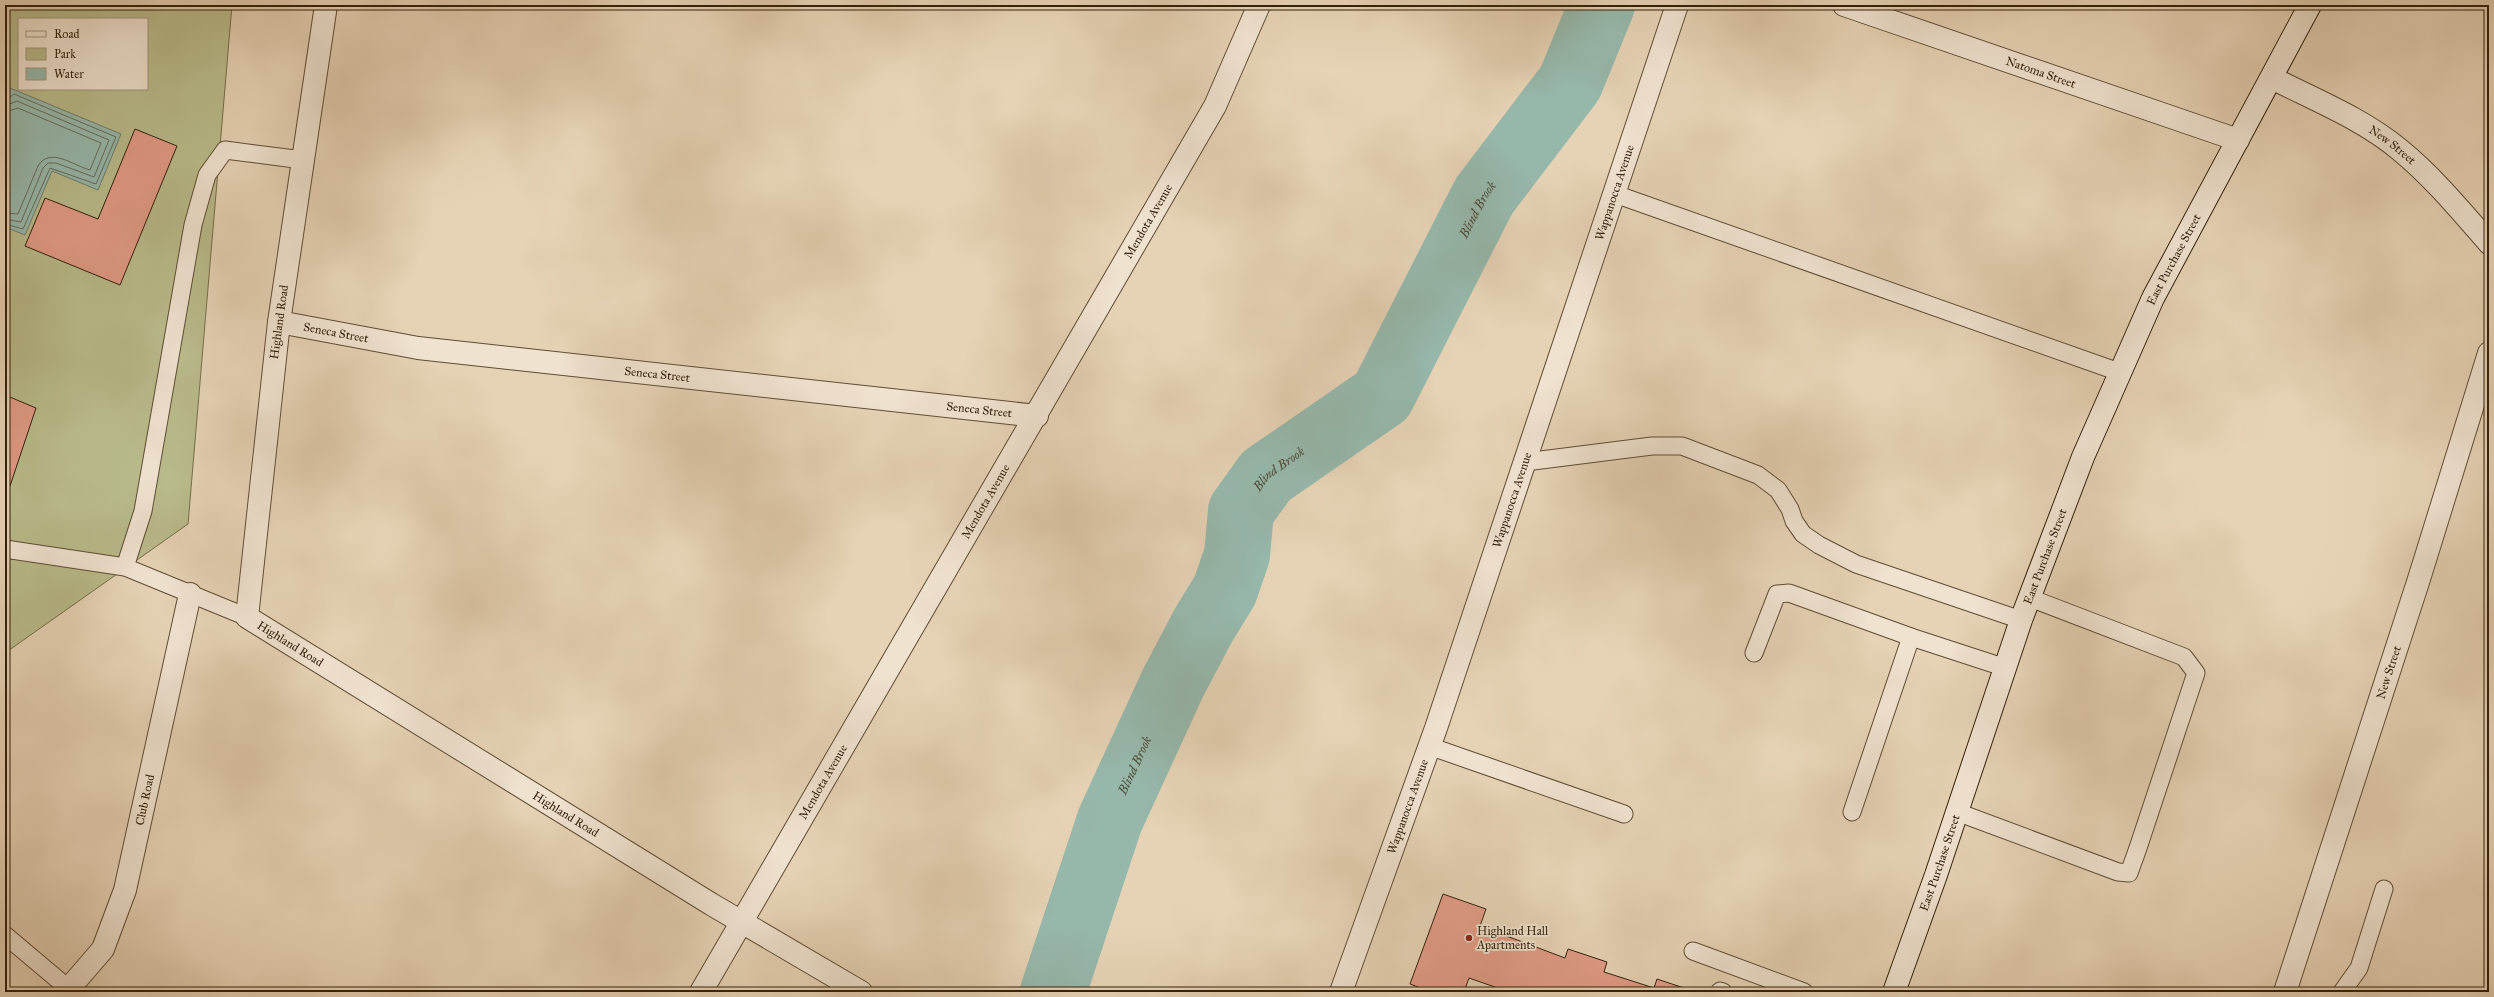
<svg xmlns="http://www.w3.org/2000/svg" width="2494" height="997" font-family="'IM FELL Great Primer',serif">
  <style>
    .green { fill: #b9bb8b; stroke: #766e4a; fill-rule: evenodd }
    .water { fill: #96b8ab; stroke: #6e7c6b }
    .lines { fill: none; stroke-linecap: round; stroke-linejoin: round }
    .shore { stroke: #646c5a; stroke-width: 1 }
    .river { stroke: #96b8ab; stroke-width: 66 }
    .building { fill: #e19b86; stroke: #32210a }
    .service-casing { stroke: #5f4d35; stroke-width: 19 }
    .minor-casing { stroke: #5f4d35; stroke-width: 24 }
    .tertiary-casing { stroke: #5f4d35; stroke-width: 24 }
    .secondary-casing { stroke: #32210a; stroke-width: 24 }
    .service { stroke: #efe2cf; stroke-width: 17 }
    .minor { stroke: #efe2cf; stroke-width: 22 }
    .tertiary { stroke: #efe2cf; stroke-width: 22 }
    .secondary { stroke: #efe2cf; stroke-width: 22 }
    .poi-dot { fill: #8f2418; stroke: #efe2cf; stroke-width: 1.5 }
    .labels { text-anchor: middle; dominant-baseline: central; stroke-width: 3.5; stroke-linejoin: round; paint-order: stroke }
    .street-label { font-size: 12px; fill: #32210a; stroke: #efe2cf }
    .poi-label { font-size: 12px; fill: #32210a; stroke: #efe2cf; text-anchor: start }
    .water-label { font-size: 13px; font-style: italic; fill: #504e3a; stroke: #efe2cf }
  </style>
  <rect width="100%" height="100%" fill="#e6d2b5"/>
  <filter id="stains"><feTurbulence type="fractalNoise" baseFrequency=".005" numOctaves="4"/><feColorMatrix values="0 0 0 0 .2 0 0 0 0 .09 0 0 0 0 .02 0 0 0 .5 -.17"/></filter>
  <radialGradient id="worn" r=".72"><stop offset=".6" stop-color="#630" stop-opacity="0"/><stop offset="1" stop-color="#630" stop-opacity=".3"/></radialGradient>
  <path class="green" d="M 5,5 L 232,5 L 188,524 L 5,653 ZM 19,19 L 147,19 L 147,89 L 19,89 Z"/>
  <path class="water" d="M 10,88 L 121,134 L 98,190 L 52,171 L 25,235 L 5,227 L 5,101 Z"/>
  <g class="lines">
    <g class="shore">
      <path d="M 5,101 L 14,94 L 116,137 L 96,184 L 50,168 L 23,229 L 5,224"/>
      <path d="M 5,106 L 17,101 L 109,140 L 94,177 L 56,163 L 48,163 L 43,168 L 21,222 L 5,219"/>
      <path d="M 5,112 L 18,108 L 101,143 L 90,170 C 74,166 50,146 38,166 L 18,214 L 5,213"/>
    </g>
    <path class="river" id="s1" d="M 1053,992 L 1110,820 L 1173,683 L 1203,626 L 1225,590 L 1237,555 L 1241,511 L 1266,476 L 1382,396 L 1484,196 L 1570,83 L 1602,5"/>
  </g>
  <g class="building">
    <path d="M 135,129 L 177,146 L 120,285 L 25,246 L 45,198 L 98,219 Z"/>
    <path d="M 5,395 L 36,408 L 5,501 Z"/>
    <path d="M 1443,894 L 1486,909 L 1480,926 L 1565,958 L 1568,949 L 1607,962 L 1604,972 L 1654,988 L 1657,979 L 1696,992 L 1509,992 L 1469,978 L 1464,992 L 1431,992 L 1410,984 Z"/>
  </g>
  <g class="lines">
    <defs>
      <g id="service">
        <path d="M 1615,194 L 2119,372"/>
        <path d="M 1525,462 L 1652,446 L 1682,446 L 1758,475 L 1778,490 L 1790,509 L 1794,521 L 1803,534 L 1819,545 L 1856,564 L 2021,620"/>
        <path d="M 5,549 L 125,567 L 247,617"/>
        <path d="M 125,567 L 143,511 L 193,225 L 207,175 L 225,150 L 303,160"/>
        <path d="M 1754,653 L 1777,594 L 1789,593 L 1911,637"/>
        <path d="M 1429,746 L 1624,814"/>
        <path d="M 1852,812 L 1911,637 L 2006,668"/>
        <path d="M 1957,812 L 2118,872 L 2129,873 L 2138,848 L 2196,673 L 2184,657 L 2030,598"/>
        <path d="M 5,935 L 69,989"/>
        <path d="M 1693,951 L 1804,992"/>
        <path d="M 1720,991 L 1723,992"/>
        <path d="M 2342,992 L 2359,968 L 2384,889"/>
      </g>
      <g id="minor">
        <path id="s2" d="M 1844,5 L 2238,140"/>
        <path id="s3" d="M 2272,78 C 2315,100 2363,119 2400,150 C 2433,177 2461,211 2489,243"/>
        <path id="s4" d="M 279,322 L 418,348 L 1037,416"/>
        <path id="s5" d="M 66,992 L 103,949 L 125,890 L 190,594"/>
        <path id="s6" d="M 701,992 L 1215,106 L 1259,5"/>
        <path id="s7" d="M 1341,992 L 1436,728 L 1677,5"/>
        <path id="s8" d="M 2285,992 L 2419,579 L 2489,353"/>
      </g>
      <g id="tertiary">
        <path id="s9" d="M 326,5 L 279,322 L 247,617 L 711,904 L 861,992"/>
      </g>
      <g id="secondary">
        <path id="s10" d="M 1894,992 L 1936,875 L 2021,620 L 2083,457 L 2153,298 L 2310,5"/>
      </g>
    </defs>
    <use href="#service" class="service-casing"/>
    <use href="#minor" class="minor-casing"/>
    <use href="#tertiary" class="tertiary-casing"/>
    <use href="#secondary" class="secondary-casing"/>
    <use href="#service" class="service"/>
    <use href="#minor" class="minor"/>
    <use href="#tertiary" class="tertiary"/>
    <use href="#secondary" class="secondary"/>
  </g>
  <circle class="poi-dot" cx="1469" cy="938" r="4"/>
  <g class="labels">
    <g class="street-label">
      <text stroke="none"><textPath href="#s2" startOffset="208">Natoma Street</textPath></text>
      <text stroke="none"><textPath href="#s3" startOffset="138">New Street</textPath></text>
      <text stroke="none"><textPath href="#s7" startOffset="845">Wappanocca Avenue</textPath></text>
      <text stroke="none"><textPath href="#s6" startOffset="891">Mendota Avenue</textPath></text>
      <text stroke="none"><textPath href="#s10" startOffset="785">East Purchase Street</textPath></text>
      <text transform="translate(279 322) rotate(-82)">Highland Road</text>
      <text stroke="none"><textPath href="#s4" startOffset="58">Seneca Street</textPath></text>
      <text stroke="none"><textPath href="#s4" startOffset="382">Seneca Street</textPath></text>
      <text stroke="none"><textPath href="#s4" startOffset="706">Seneca Street</textPath></text>
      <text stroke="none"><textPath href="#s7" startOffset="521">Wappanocca Avenue</textPath></text>
      <text stroke="none"><textPath href="#s6" startOffset="567">Mendota Avenue</textPath></text>
      <text stroke="none"><textPath href="#s10" startOffset="461">East Purchase Street</textPath></text>
      <text stroke="none"><textPath href="#s9" startOffset="668">Highland Road</textPath></text>
      <text stroke="none"><textPath href="#s8" startOffset="336">New Street</textPath></text>
      <text stroke="none"><textPath href="#s6" startOffset="243">Mendota Avenue</textPath></text>
      <text stroke="none"><textPath href="#s5" startOffset="212">Club Road</textPath></text>
      <text stroke="none"><textPath href="#s7" startOffset="197">Wappanocca Avenue</textPath></text>
      <text stroke="none"><textPath href="#s9" startOffset="992">Highland Road</textPath></text>
      <text stroke="none"><textPath href="#s10" startOffset="137">East Purchase Street</textPath></text>
    </g>
    <g class="poi-label">
      <text x="1477" y="931">Highland Hall<tspan x="1477" dy="14">Apartments</tspan></text>
    </g>
    <g class="water-label">
      <text stroke="none"><textPath href="#s1" startOffset="913">Blind Brook</textPath></text>
      <text stroke="none"><textPath href="#s1" startOffset="577">Blind Brook</textPath></text>
      <text stroke="none"><textPath href="#s1" startOffset="241">Blind Brook</textPath></text>
    </g>
  </g>
  <rect width="2494" height="997" fill="none" stroke="#e6d2b5" stroke-width="20"/>
  <rect x="6" y="6" width="2482" height="985" fill="none" stroke="#32210a" stroke-width="2"/>
  <rect x="10" y="10" width="2474" height="977" fill="none" stroke="#32210a"/>
  <rect x="18" y="18" width="130" height="72" fill="#efe2cf" stroke="#a39580"/>
  <rect x="26" y="31" width="20" height="6" fill="#efe2cf" stroke="#a39580"/>
  <text x="54" y="38" font-size="12" fill="#32210a">Road</text>
  <rect x="26" y="48" width="20" height="12" fill="#b9bb8b" stroke="#a39580"/>
  <text x="54" y="58" font-size="12" fill="#32210a">Park</text>
  <rect x="26" y="68" width="20" height="12" fill="#96b8ab" stroke="#a39580"/>
  <text x="54" y="78" font-size="12" fill="#32210a">Water</text>
  <rect width="100%" height="100%" filter="url(#stains)"/>
  <rect width="100%" height="100%" fill="url(#worn)"/>
</svg>
